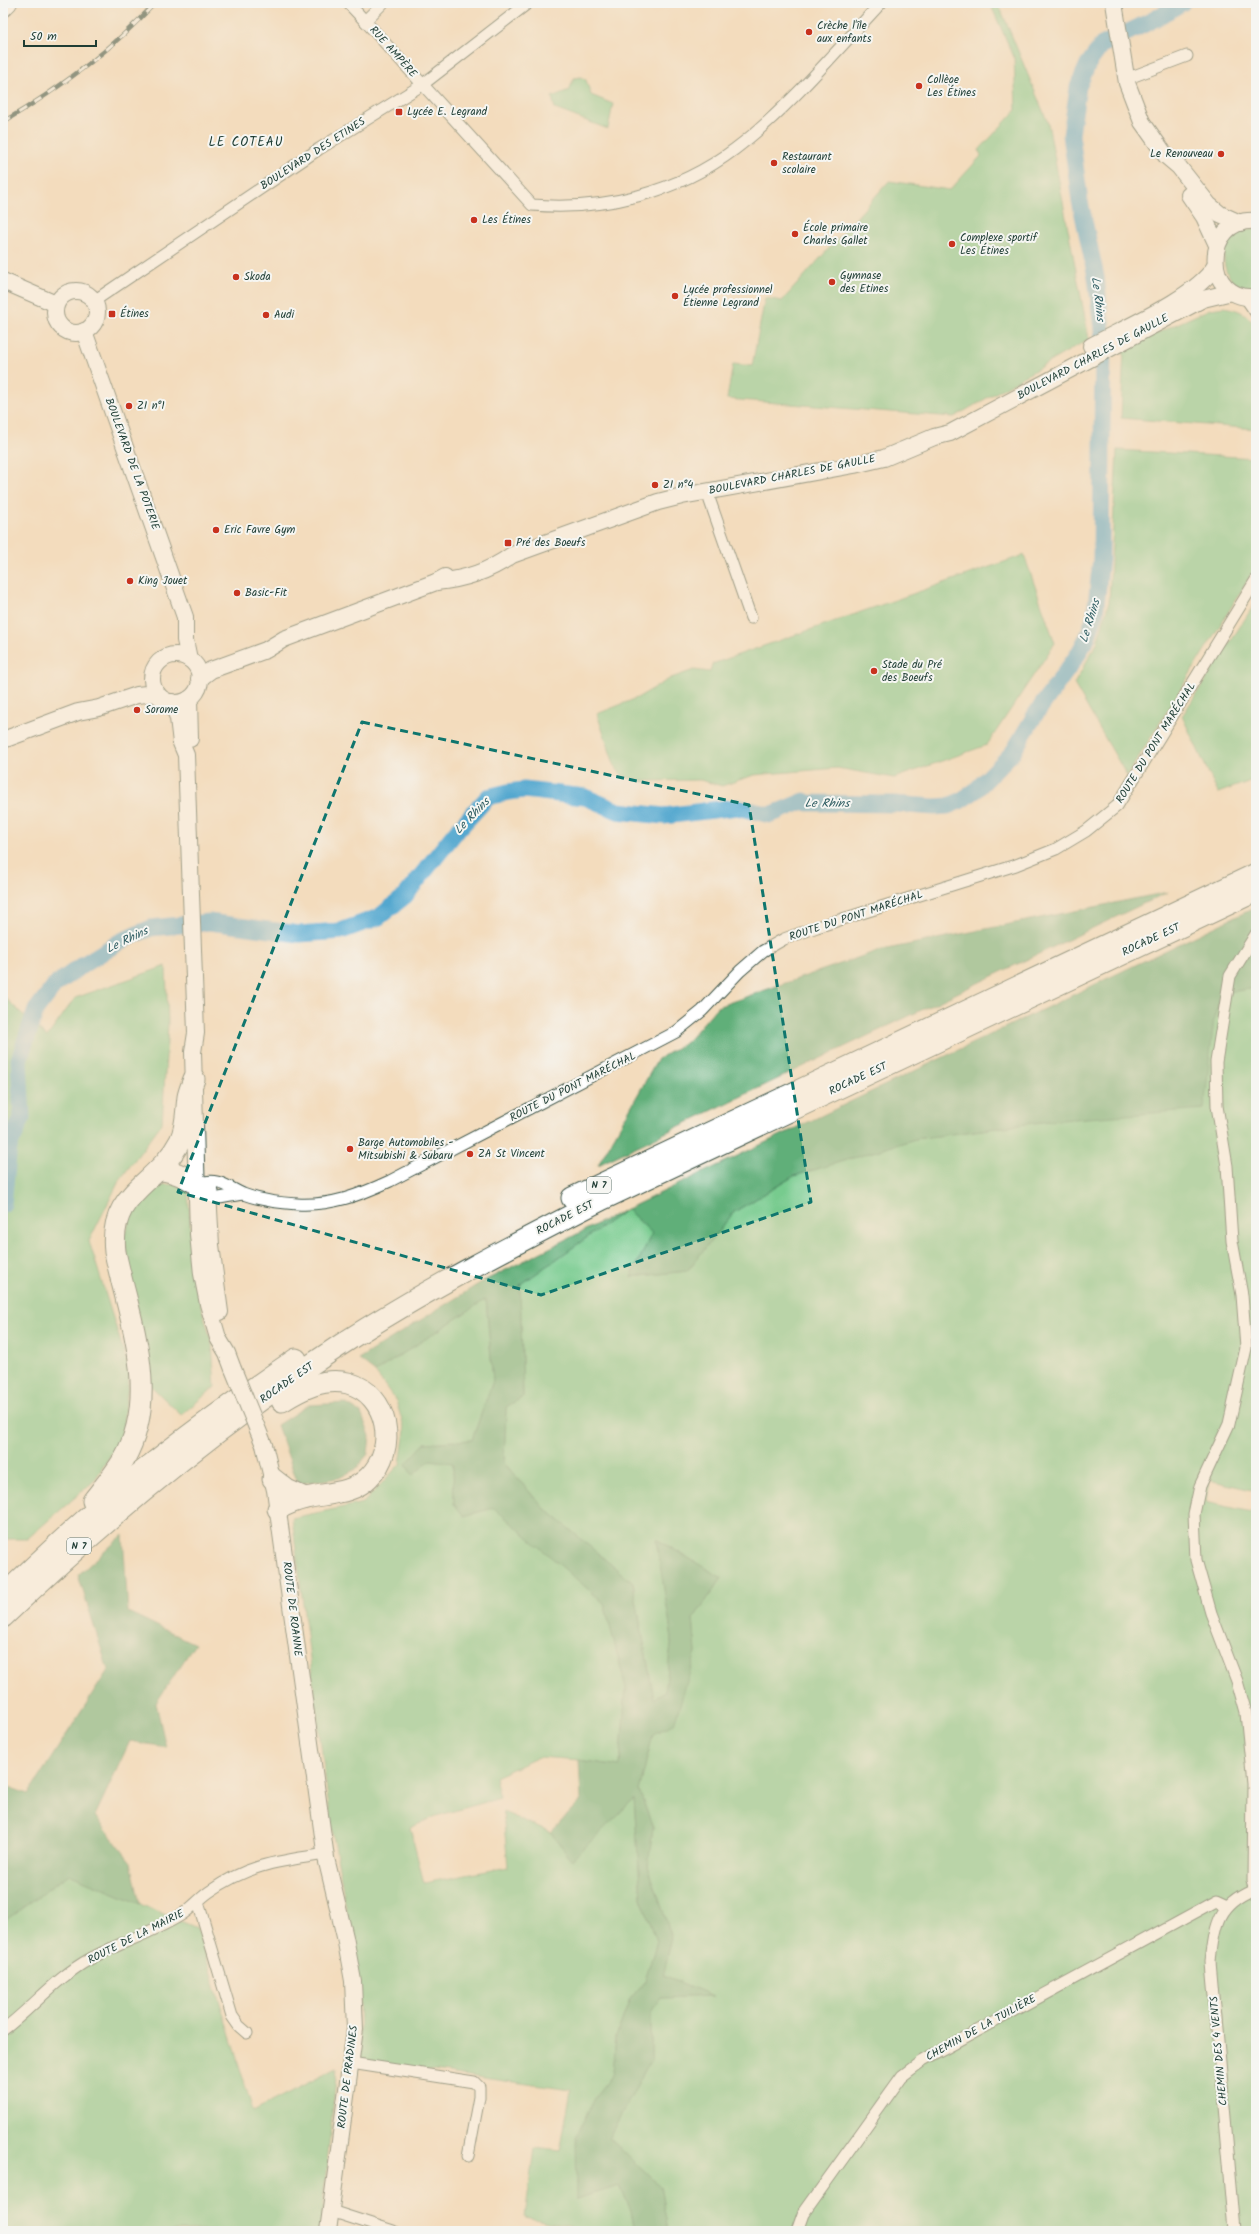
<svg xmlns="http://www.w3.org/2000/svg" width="1259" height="2234" font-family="Kalam,sans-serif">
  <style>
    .green { fill: #77cb8e; stroke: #4b8461 }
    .forest { fill: #61af79; stroke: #407656 }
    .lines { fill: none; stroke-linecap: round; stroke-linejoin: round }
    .river { stroke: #53a7cf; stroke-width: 17 }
    .street-casing { stroke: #3f5549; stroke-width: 13 }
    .secondary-casing { stroke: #3f5549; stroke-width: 18 }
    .highway-casing { stroke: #3f5549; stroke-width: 23 }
    .street { stroke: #fff; stroke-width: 11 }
    .secondary { stroke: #fff; stroke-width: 16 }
    .highway { stroke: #fff; stroke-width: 21 }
    .rail-casing { stroke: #1f3d34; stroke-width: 4.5 }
    .rail { stroke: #f6f6f2; stroke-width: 3; stroke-dasharray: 9; stroke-linecap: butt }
    .secondary-bridge-casing { stroke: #3f5549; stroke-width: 18; stroke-linecap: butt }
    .secondary-bridge { stroke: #fff; stroke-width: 16 }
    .marked { fill: none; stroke: #0f766e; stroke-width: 3; stroke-dasharray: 8 5; stroke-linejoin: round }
    .poi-dot { fill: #c8321e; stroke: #f6f6f2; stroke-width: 1.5 }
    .labels { text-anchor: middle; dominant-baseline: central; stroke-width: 4; stroke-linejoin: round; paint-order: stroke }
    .shield { fill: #f6f6f2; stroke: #60746d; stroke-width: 1 }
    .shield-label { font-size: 10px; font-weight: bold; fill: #1f3d34 }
    .poi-label { font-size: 11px; fill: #1f3d34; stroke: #f6f6f2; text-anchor: start }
    .street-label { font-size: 11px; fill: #1f3d34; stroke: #f6f6f2 }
    .water-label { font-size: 12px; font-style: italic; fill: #2f5d62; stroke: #f6f6f2 }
    .quarter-label { font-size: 13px; letter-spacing: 1px; fill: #1f3d34; stroke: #f6f6f2 }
  </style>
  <rect width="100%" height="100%" fill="#f6f6f2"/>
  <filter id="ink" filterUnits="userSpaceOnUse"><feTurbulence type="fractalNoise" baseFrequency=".025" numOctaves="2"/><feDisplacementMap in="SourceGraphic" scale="8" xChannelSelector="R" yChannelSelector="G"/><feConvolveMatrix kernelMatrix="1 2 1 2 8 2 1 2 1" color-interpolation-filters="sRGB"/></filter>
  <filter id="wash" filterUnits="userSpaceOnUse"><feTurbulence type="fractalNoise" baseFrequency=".012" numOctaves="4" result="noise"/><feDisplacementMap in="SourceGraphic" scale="16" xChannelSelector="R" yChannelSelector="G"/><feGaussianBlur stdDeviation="0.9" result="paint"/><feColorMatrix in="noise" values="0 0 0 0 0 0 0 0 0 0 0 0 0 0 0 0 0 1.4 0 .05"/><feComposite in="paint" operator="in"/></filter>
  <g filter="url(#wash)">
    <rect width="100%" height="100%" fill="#f3dcbd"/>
    <g class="green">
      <path d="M 999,5 L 1048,123 L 1089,339 L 954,417 L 727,399 L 733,364 L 752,366 L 765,298 L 782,301 L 889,181 L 950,190 L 981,156 L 979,150 L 1016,110 L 1014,57 L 992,8 Z"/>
      <path d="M 581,77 L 586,80 L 591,95 L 613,104 L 608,129 L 555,109 L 552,97 L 569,90 L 574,78 Z"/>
      <path d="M 1256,229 L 1256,289 C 1212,290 1215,225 1256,229 Z"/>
      <path d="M 1224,307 C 1240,310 1248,313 1256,328 L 1256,429 L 1121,418 L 1124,348 L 1210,309 Z"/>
      <path d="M 1117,450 L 1256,458 L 1256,567 L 1127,776 L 1074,684 L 1097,643 L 1109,602 Z"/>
      <path d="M 1024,555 L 1055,643 L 987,745 L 894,778 L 837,768 L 754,775 L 722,786 L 700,780 L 644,781 L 623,776 L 615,767 L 597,714 L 637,698 L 671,678 L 694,670 L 710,672 L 712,664 Z"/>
      <path d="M 1256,602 L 1256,779 L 1218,793 L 1182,716 Z"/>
      <path d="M 166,966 L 168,1024 L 162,1123 L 119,1181 L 89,1241 L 130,1372 L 121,1439 L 94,1481 L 27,1539 L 3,1539 L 3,996 L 47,1037 L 75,998 Z"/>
      <path d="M 1256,988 L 1256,1491 L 1209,1480 L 1206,1502 L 1256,1513 L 1256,2231 L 668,2231 L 660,2186 L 609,2137 L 651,2059 L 651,2012 L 661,1998 L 713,1996 L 663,1975 L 672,1938 L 648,1866 L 653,1827 L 639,1791 L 653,1734 L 696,1652 L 693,1619 L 722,1578 L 656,1539 L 672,1638 L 665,1692 L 654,1699 L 633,1583 L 543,1507 L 504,1463 L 506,1407 L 523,1397 L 520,1285 L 627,1209 L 652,1233 L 631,1277 L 687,1271 L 734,1212 L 794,1176 L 915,1139 L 1048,1121 L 1214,1017 L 1222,993 Z"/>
      <path d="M 175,1184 L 188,1190 L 194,1281 L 212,1344 L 215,1387 L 181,1415 L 151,1386 L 124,1236 L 135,1205 L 162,1185 Z"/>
      <path d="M 486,1299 L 493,1381 L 472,1440 L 425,1443 L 430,1460 L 453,1463 L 454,1504 L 494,1507 L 604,1603 L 626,1688 L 620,1766 L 579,1760 L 539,1757 L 495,1777 L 500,1798 L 436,1816 L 410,1828 L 424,1883 L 508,1867 L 503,1812 L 551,1832 L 572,1859 L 634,1798 L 641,1898 L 657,1941 L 645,1981 L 630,1999 L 616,2037 L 613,2073 L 594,2098 L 577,2199 L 619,2186 L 631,2210 L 635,2231 L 570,2231 L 571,2227 L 525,2217 L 534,2148 L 560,2151 L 571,2090 L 360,2061 L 359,1980 L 331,1823 L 292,1518 L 363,1503 L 400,1464 L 405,1430 L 396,1401 L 375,1372 Z"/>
      <path d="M 69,1874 L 197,1928 L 253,2111 L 337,2068 L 320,2231 L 3,2231 L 3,1922 Z"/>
    </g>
    <g class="forest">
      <path d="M 1168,892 L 598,1165 L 658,1059 L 687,1042 L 717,1007 L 877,951 Z"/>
      <path d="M 1256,907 L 1256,988 L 1222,993 L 1214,1018 L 1204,1109 L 1048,1121 L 915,1139 L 794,1176 L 734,1212 L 687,1271 L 631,1277 L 652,1233 L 627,1209 L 520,1285 L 523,1397 L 506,1407 L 504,1463 L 543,1507 L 633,1583 L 654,1699 L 665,1692 L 672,1638 L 656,1539 L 722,1578 L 693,1619 L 696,1652 L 674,1724 L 653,1734 L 639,1791 L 653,1827 L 648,1866 L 672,1938 L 663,1975 L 714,1996 L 661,1998 L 651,2012 L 651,2059 L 609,2137 L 660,2186 L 668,2231 L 635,2231 L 631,2210 L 619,2186 L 577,2199 L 576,2137 L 594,2098 L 613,2073 L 616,2037 L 630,1999 L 645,1981 L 657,1941 L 641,1898 L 634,1799 L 572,1860 L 551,1832 L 581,1801 L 579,1760 L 620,1766 L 626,1688 L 604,1603 L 494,1508 L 464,1516 L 454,1504 L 453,1463 L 430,1460 L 412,1476 L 406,1464 L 425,1443 L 472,1440 L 493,1381 L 486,1299 L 375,1372 L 358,1359 L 480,1283 L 627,1209 Z"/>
      <path d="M 345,1403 L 361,1413 L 370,1436 L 368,1454 L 356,1469 L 339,1478 L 298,1484 L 277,1425 L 308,1405 Z"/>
      <path d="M 123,1535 L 128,1612 L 195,1644 L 156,1703 L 166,1747 L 130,1741 L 95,1816 L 131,1862 L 140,1904 L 69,1874 L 3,1922 L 3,1785 L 28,1794 L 108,1670 L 78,1575 Z"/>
    </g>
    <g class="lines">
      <path class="river" d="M 3,1204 L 9,1147 L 22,1118 L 19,1060 L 36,1010 L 55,985 L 84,964 L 121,941 L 151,928 L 209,922 L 299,934 L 341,931 L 379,917 L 405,896 L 454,834 L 488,797 L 508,792 L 524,790 L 585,797 L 618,811 L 664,816 L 737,807 L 770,815 L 804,801 L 808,803 L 894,804 L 934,807 L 948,806 L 960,801 L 975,791 L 1013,752 L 1035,715 L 1077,656 L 1088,636 L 1095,615 L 1101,558 L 1103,339 L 1096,277 L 1080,201 L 1071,135 L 1078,87 L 1088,64 L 1102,45 L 1151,21 L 1182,3"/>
    </g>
  </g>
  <g filter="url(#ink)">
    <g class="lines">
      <defs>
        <g id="street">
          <path d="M 348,3 L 365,21"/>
          <path d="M 383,3 L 365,21 L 532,205 C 604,211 677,193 735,149 C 787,110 836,51 881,3"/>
          <path d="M 1126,79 L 1187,56"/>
          <path d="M 1245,297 L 1256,313"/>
          <path d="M 94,301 L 319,149 L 422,85 L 528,3"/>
          <path d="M 709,491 L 710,501 L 751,618"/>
          <path d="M 1256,934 L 1230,976 L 1216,1062 L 1217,1106 L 1227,1166 L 1232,1241 L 1242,1295 L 1246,1348 L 1229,1424 L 1200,1486 L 1194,1514 L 1196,1560 L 1211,1613 L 1237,1681 L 1246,1713 L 1253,1783 L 1252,1879 L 1256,1892"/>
          <path d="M 198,1184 C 216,1176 228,1187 243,1194 C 259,1200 280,1203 297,1204 C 331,1206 360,1195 390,1181 L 676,1032 L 702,1011 L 740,971 L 763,951 L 784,939 L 817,927 L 1016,865 L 1056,849 L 1086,831 L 1117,806 L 1256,580"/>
          <path d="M 203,1196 L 208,1200 L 242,1194"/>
          <path d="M 198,1902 L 232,2016 L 239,2026 L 247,2033"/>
          <path d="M 3,2030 C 33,2007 57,1977 90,1959 C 119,1943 152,1933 181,1915 C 191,1909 199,1899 209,1892 C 248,1864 279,1861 326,1854"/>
          <path d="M 351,2063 L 474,2082 L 479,2087 L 479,2097 L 468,2156"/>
          <path d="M 331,2211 L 393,2231"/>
          <path d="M 797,2231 L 803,2214 L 902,2076 L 922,2061 L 1216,1901 L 1227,1906"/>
          <path d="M 1235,2231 L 1211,1961 C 1216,1925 1217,1905 1253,1889"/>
        </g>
        <g id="secondary">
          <path d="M 1114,3 L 1127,83 L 1142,122 L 1166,156 L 1179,167 L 1209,205 L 1220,214 L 1240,223"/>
          <path d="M 3,9 L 9,3"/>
          <path d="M 1189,195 L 1204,217 L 1217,245"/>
          <path d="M 1256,221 C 1202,217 1202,302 1256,297"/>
          <path d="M 3,281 L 56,304"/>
          <circle cx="76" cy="312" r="21"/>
          <path d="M 84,331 L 185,617 L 185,640 L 189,659"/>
          <path d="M 1091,346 C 1124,328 1197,297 1215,266"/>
          <path d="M 436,582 C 462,580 490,571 512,555 L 658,502 L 682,496 L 854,465 L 884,458 L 934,437 L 950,433 L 1203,299 L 1232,292"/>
          <circle cx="176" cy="679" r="24"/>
          <path d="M 199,679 L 211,670 L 266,650 L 284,639 L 436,582 L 445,577"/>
          <path d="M 189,699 L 190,739"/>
          <path d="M 172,702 L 178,718 L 181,743 L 186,755 L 196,1033 L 193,1052 L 198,1234 L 202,1274 L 208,1304 L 218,1338 L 227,1353 L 233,1369"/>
          <path d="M 3,740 L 78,712 L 99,708 L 137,695 L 157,693"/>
          <path d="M 208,1192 L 211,1245 L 220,1312"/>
          <path d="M 264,1445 L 275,1490 L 326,1858 L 345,1937 L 353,1981 L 355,2029 L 328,2231"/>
        </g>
        <g id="highway">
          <path d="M 158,1170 C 175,1170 195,1181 208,1192"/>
          <path d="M 572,1198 L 1256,874"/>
          <path d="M 273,1479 L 287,1490 L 305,1498"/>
          <path d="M 93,1501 C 104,1487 115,1474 124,1459 C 161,1394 129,1319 115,1252 C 108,1191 157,1186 180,1141 C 187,1127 186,1112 188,1097 C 189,1091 192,1085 194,1079"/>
          <path d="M 278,1509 C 287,1504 297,1500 306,1498 C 328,1493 353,1494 369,1477 C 398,1449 389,1394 348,1383 C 324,1377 301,1389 282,1401"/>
          <path d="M 3,1596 C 28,1572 53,1548 79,1525 C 147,1464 221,1410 296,1359"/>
          <path d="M 3,1617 C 107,1517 218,1425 339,1346 C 423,1291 513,1245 603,1199 L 1256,891"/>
        </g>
      </defs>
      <use href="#street" class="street-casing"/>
      <use href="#secondary" class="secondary-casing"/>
      <use href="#highway" class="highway-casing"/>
      <use href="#street" class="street"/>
      <use href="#secondary" class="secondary"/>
      <use href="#highway" class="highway"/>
      <defs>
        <path id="rail" d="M 3,122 C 59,89 111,51 155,3"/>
      </defs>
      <use href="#rail" class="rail-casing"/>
      <use href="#rail" class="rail"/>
      <defs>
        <path id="secondary-bridge" d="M 233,1369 L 264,1445"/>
      </defs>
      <use href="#secondary-bridge" class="secondary-bridge-casing"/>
      <use href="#secondary-bridge" class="secondary-bridge"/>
    </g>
  </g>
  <path d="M0 0H1259V2234H0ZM 362,722 L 749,805 L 811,1202 L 541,1295 L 178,1192 Z" fill="#f3dcbd" fill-opacity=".55" fill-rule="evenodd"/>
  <path class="marked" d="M 362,722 L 749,805 L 811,1202 L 541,1295 L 178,1192 Z"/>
  <g class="poi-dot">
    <circle cx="809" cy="32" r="4"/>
    <circle cx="919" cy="86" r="4"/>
    <rect x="395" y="108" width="8" height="8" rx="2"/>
    <circle cx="1221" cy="154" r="4"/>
    <circle cx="774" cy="163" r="4"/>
    <circle cx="474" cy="220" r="4"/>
    <circle cx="795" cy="234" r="4"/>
    <circle cx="952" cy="244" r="4"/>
    <circle cx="236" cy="277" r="4"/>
    <circle cx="832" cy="282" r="4"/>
    <circle cx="675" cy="296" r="4"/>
    <rect x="108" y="310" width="8" height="8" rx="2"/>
    <circle cx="266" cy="315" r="4"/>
    <circle cx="129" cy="406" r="4"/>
    <circle cx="655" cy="485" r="4"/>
    <circle cx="216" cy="530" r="4"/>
    <rect x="504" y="539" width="8" height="8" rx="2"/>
    <circle cx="130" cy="581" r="4"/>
    <circle cx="237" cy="593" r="4"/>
    <circle cx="874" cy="671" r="4"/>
    <circle cx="137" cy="710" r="4"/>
    <circle cx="350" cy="1149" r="4"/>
    <circle cx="470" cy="1154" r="4"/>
  </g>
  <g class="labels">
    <g class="shield">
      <rect x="587" y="1177" width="24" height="16" rx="3"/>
      <rect x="67" y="1538" width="24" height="16" rx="3"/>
    </g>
    <g class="shield-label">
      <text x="599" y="1185">N 7</text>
      <text x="79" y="1546">N 7</text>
    </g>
    <g class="poi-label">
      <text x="817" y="26">Crèche l'île<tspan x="817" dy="13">aux enfants</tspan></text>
      <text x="927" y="80">Collège<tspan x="927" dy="13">Les Étines</tspan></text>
      <text x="407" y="112">Lycée E. Legrand</text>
      <text x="1213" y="154" text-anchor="end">Le Renouveau</text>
      <text x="782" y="157">Restaurant<tspan x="782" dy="13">scolaire</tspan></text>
      <text x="482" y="220">Les Étines</text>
      <text x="803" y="228">École primaire<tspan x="803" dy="13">Charles Gallet</tspan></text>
      <text x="960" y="238">Complexe sportif<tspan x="960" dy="13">Les Étines</tspan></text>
      <text x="840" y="276">Gymnase<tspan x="840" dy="13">des Etines</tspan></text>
      <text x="244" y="277">Skoda</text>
      <text x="683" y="290">Lycée professionnel<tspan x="683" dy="13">Étienne Legrand</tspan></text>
      <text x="120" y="314">Étines</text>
      <text x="274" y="315">Audi</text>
      <text x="137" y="406">ZI n°1</text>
      <text x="663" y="485">ZI n°4</text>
      <text x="224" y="530">Eric Favre Gym</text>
      <text x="516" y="543">Pré des Boeufs</text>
      <text x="138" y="581">King Jouet</text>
      <text x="245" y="593">Basic-Fit</text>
      <text x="882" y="665">Stade du Pré<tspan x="882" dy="13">des Boeufs</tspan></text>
      <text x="145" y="710">Sorome</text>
      <text x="358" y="1143">Barge Automobiles -<tspan x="358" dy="13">Mitsubishi &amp; Subaru</tspan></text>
      <text x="478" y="1154">ZA St Vincent</text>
    </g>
    <g class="street-label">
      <text transform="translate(393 52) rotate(48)">RUE AMPÈRE</text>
      <text transform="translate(313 154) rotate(-33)">BOULEVARD DES ETINES</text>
      <text transform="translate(1093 357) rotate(-28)">BOULEVARD CHARLES DE GAULLE</text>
      <text transform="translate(132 464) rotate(70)">BOULEVARD DE LA POTERIE</text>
      <text transform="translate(792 475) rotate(-11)">BOULEVARD CHARLES DE GAULLE</text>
      <text transform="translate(1156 743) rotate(-58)">ROUTE DU PONT MARÉCHAL</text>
      <text transform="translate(856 916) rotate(-18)">ROUTE DU PONT MARÉCHAL</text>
      <text transform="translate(1151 940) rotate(-25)">ROCADE EST</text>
      <text transform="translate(858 1079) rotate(-25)">ROCADE EST</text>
      <text transform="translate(573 1087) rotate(-27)">ROUTE DU PONT MARÉCHAL</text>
      <text transform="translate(565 1218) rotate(-27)">ROCADE EST</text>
      <text transform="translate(287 1383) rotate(-35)">ROCADE EST</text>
      <text transform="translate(292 1609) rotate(83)">ROUTE DE ROANNE</text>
      <text transform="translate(136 1937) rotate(-27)">ROUTE DE LA MAIRIE</text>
      <text transform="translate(981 2028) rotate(-29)">CHEMIN DE LA TUILIÈRE</text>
      <text transform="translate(1219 2051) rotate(-95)">CHEMIN DES 4 VENTS</text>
      <text transform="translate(348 2077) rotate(-83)">ROUTE DE PRADINES</text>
    </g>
    <g class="water-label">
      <text transform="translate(1098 299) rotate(83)">Le Rhins</text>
      <text transform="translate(1090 621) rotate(-73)">Le Rhins</text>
      <text x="827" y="803">Le Rhins</text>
      <text transform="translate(472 816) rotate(-46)">Le Rhins</text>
      <text transform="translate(127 940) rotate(-26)">Le Rhins</text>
    </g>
    <g class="quarter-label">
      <text x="246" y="142">LE COTEAU</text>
    </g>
  </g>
  <rect width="1259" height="2234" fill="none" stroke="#f6f6f2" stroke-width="16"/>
  <path d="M24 40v6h72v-6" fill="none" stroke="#1f3d34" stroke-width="2"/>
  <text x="30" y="40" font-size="12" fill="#1f3d34" stroke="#f6f6f2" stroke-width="3" paint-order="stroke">50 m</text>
</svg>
